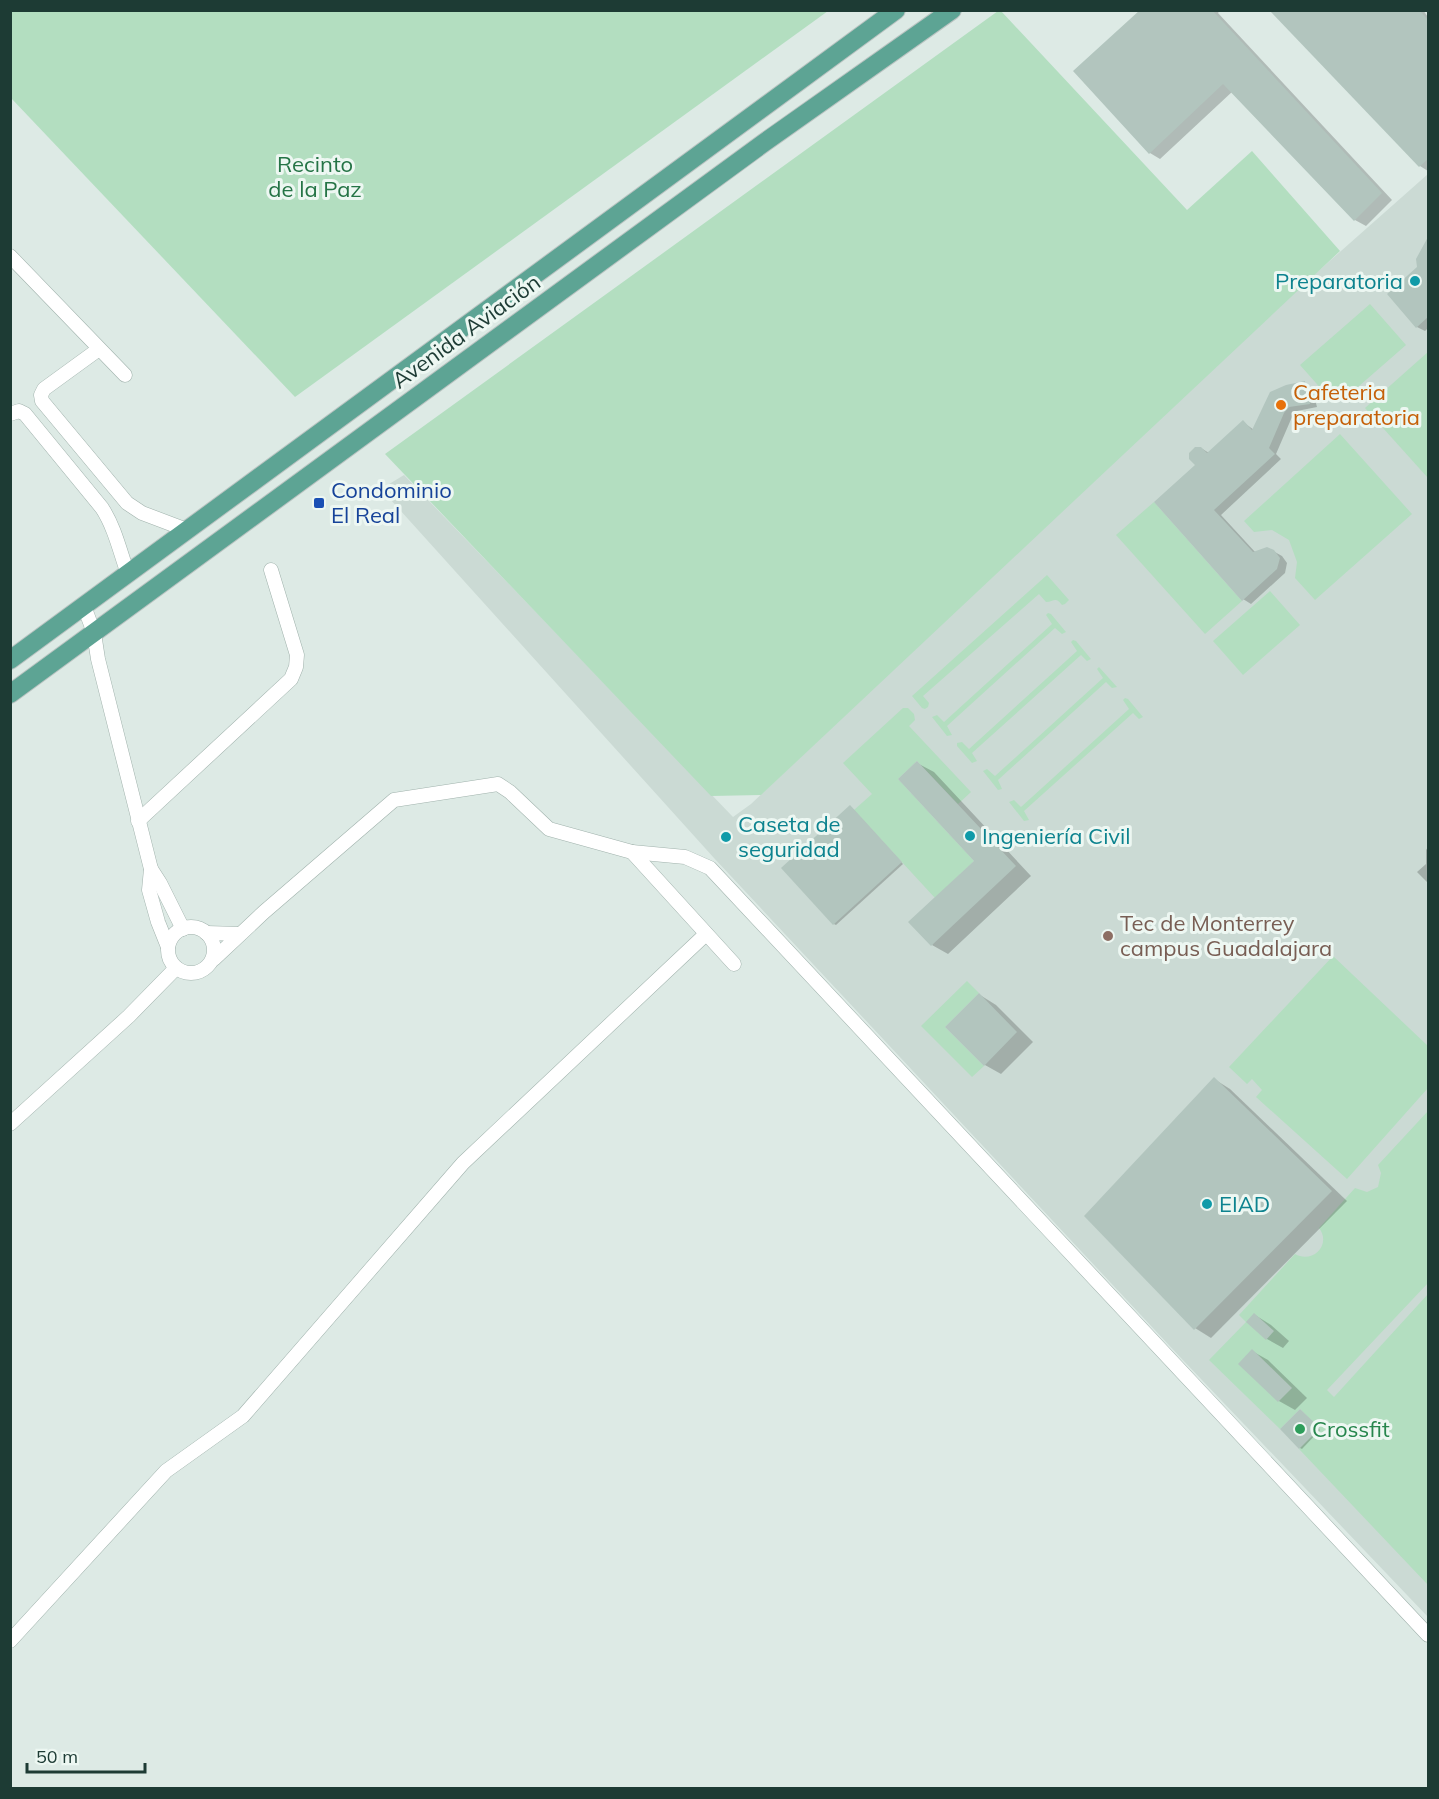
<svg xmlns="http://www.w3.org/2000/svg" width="1439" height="1799" font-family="Mulish,sans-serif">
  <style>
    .built { fill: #cbdad4 }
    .green { fill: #b3dec0 }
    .shadow { fill: #0003 }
    .building { fill: #b2c5be }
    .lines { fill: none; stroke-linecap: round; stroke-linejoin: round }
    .street-casing { stroke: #a0b2ac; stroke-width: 15 }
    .primary-casing { stroke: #bbc4c2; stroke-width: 20 }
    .street { stroke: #fff; stroke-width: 14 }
    .primary { stroke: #5da494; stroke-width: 18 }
    .culture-dot { fill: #0f9aa8; stroke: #edf7f2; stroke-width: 2 }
    .food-dot { fill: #e8710a; stroke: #edf7f2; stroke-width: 2 }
    .transit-dot { fill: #1a4fb4; stroke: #edf7f2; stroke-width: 2 }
    .education-dot { fill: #8d6e63; stroke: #edf7f2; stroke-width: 2 }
    .leisure-dot { fill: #2e9e5b; stroke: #edf7f2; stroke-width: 2 }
    .labels { text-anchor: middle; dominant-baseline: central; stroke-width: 6; stroke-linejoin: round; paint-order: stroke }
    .park-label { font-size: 22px; fill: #257446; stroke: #edf7f2 }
    .culture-label { font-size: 22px; fill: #0d838f; stroke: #edf7f2; text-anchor: start }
    .street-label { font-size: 22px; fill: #1d3b34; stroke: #edf7f2 }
    .food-label { font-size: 22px; fill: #c56008; stroke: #edf7f2; text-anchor: start }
    .transit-label { font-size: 22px; fill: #164399; stroke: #edf7f2; text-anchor: start }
    .education-label { font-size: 22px; fill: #785e54; stroke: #edf7f2; text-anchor: start }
    .leisure-label { font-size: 22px; fill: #27864d; stroke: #edf7f2; text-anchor: start }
  </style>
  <rect width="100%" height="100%" fill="#ddeae5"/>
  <path class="built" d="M 1428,174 L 1428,1617 L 1180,1357 L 714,858 L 381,489 L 404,475 L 733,817 L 751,804 L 1254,328 Z"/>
  <g class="green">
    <path d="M 11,10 L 828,10 L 828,11 L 295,397 L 11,98 Z"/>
    <path d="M 998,11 L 1001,11 L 1187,210 L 1252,151 L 1340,251 L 761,795 L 711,796 L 385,454 Z"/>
    <path d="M 1370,304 L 1406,345 L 1343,400 L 1342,394 L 1337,389 L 1330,389 L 1324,392 L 1300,365 Z"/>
    <path d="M 1428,352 L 1428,478 L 1365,408 Z"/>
    <path d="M 1340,434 L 1412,514 L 1315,600 L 1295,578 L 1297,562 L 1289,540 L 1272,530 L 1254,532 L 1244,521 Z"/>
    <path d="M 1154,502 L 1242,601 L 1205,634 L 1116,535 Z"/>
    <path d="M 1047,575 L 1069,600 L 1065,604 L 1062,605 C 1055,596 1054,602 1046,602 L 1039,594 L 923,696 L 929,703 L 928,707 L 925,709 L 922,708 L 912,696 Z"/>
    <path d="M 1270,591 L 1300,625 L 1243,675 L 1213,641 Z"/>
    <path d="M 1048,613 L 1051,614 L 1066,632 L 1062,634 L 1055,628 L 947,726 L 952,735 L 947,736 L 932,717 L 937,715 L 944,722 L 1052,624 L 1046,615 Z"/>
    <path d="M 1073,640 L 1076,641 L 1091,659 L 1087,661 L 1081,655 L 972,753 L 977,761 L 972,763 L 957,746 L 957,743 L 962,742 L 969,749 L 1077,651 L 1071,642 Z"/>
    <path d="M 1099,667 L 1117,687 L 1112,688 L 1106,682 L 998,780 L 1002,789 L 998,790 L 983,771 L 987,769 L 995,776 L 1103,678 L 1097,669 Z"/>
    <path d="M 1125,698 L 1128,699 L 1143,717 L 1139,719 L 1133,713 L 1024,811 L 1029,820 L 1024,821 L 1009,802 L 1014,800 L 1021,807 L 1129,709 L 1123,700 Z"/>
    <path d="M 903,708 L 908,708 L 914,714 L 915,720 L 909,726 L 971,792 L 958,804 L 917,761 L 898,779 L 974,861 L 935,898 L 854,810 L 872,794 L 843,763 Z"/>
    <path d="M 1333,956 L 1428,1046 L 1428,1088 L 1347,1179 L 1256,1097 L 1262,1090 L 1252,1079 L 1247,1084 L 1229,1067 Z"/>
    <path d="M 967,981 L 979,993 L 945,1027 L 984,1066 L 972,1077 L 921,1026 Z"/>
    <path d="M 1428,1111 L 1428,1283 L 1327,1390 L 1334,1397 L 1428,1294 L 1428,1585 L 1299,1449 L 1319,1428 L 1300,1409 L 1280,1429 L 1209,1360 L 1246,1322 L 1239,1315 L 1295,1254 C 1312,1264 1332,1245 1319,1228 L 1355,1188 L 1367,1192 L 1378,1187 L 1381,1173 L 1378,1165 Z"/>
  </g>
  <g class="shadow">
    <path d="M 1143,10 L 1220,10 L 1218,13 L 1392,200 L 1366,226 L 1355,220 L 1233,91 L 1160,159 L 1150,153 Z"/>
    <path d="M 1271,10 L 1423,10 L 1428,17 L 1428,171 L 1420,166 Z"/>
    <path d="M 1428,249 L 1428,328 L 1425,331 L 1417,327 L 1389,294 L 1418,268 L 1422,252 Z"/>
    <path d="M 1305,383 L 1312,388 L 1317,407 L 1297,411 L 1292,417 L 1276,454 L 1281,459 L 1221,515 L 1256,553 L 1273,551 L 1282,556 L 1287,563 L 1285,573 L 1251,604 L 1243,599 L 1197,465 L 1201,448 L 1209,453 L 1243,422 L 1254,430 Z"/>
    <path d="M 917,763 L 934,772 L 1031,876 L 948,954 L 932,945 L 976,861 Z"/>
    <path d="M 852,808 L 903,864 L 836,925 L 834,924 Z"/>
    <path d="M 1428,847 L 1428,883 L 1417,872 L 1426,864 L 1426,850 Z"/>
    <path d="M 980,995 L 996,1005 L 1033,1042 L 1001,1074 L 985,1065 Z"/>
    <path d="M 1214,1079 L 1230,1089 L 1347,1201 L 1211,1338 L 1195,1328 Z"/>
    <path d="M 1255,1315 L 1271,1325 L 1289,1341 L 1283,1348 L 1267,1339 Z"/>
    <path d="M 1252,1351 L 1268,1360 L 1307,1398 L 1295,1410 L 1279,1401 L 1240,1364 Z"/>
    <path d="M 1302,1412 L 1320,1430 L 1302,1449 L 1300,1448 Z"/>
  </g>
  <g class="building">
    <path d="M 1140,10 L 1212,10 L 1382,193 L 1354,221 L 1223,84 L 1149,154 L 1073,71 Z"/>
    <path d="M 1269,10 L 1419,10 L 1428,20 L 1428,159 L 1419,167 Z"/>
    <path d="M 1428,237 L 1428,317 L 1416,328 L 1387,294 L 1417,267 L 1416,259 Z"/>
    <path d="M 1305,381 L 1310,404 L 1289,407 L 1284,413 L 1269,448 L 1275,454 L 1214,510 L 1253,552 L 1267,547 L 1274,550 L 1280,558 L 1277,569 L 1242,601 L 1154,502 L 1195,465 L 1189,459 L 1189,453 L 1195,447 L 1201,447 L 1207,453 L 1243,420 L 1252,430 L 1270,392 L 1286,385 Z"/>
    <path d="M 917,761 L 1016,866 L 931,946 L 908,922 L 974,861 L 898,779 Z"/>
    <path d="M 850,805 L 902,862 L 833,925 L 781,868 Z"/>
    <path d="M 979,993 L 1017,1032 L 984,1066 L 945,1027 Z"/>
    <path d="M 1214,1077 L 1332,1191 L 1194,1330 L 1084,1216 Z"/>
    <path d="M 1254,1313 L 1274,1331 L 1266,1340 L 1246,1322 Z"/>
    <path d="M 1252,1349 L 1292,1388 L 1278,1402 L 1238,1364 Z"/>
    <path d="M 1300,1409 L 1320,1428 L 1299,1449 L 1280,1429 Z"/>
  </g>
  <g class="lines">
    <defs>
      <g id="street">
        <path d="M 10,256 L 125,375"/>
        <path d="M 99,349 L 44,389 L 41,395 L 42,401 L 127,503 L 142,513 L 187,530"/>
        <path d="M 10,414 L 19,411 L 25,414 L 102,508 C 115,528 120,552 128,574"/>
        <path d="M 84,606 L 94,633 L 98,659 L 151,869 L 149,890 L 158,922 L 168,947"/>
        <path d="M 138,821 L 291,679 L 296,667 L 297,655 L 271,570"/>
        <path d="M 632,852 L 685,857 L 710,868 L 1428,1635"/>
        <path d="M 151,869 L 160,883 L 183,929"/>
        <circle cx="191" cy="950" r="23"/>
        <path d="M 206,933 L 240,934"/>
        <path d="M 214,959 L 264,912 L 394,800 L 498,784 L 510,792 L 549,829 L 632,852 L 734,964"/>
        <path d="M 10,1124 L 129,1016 L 176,968"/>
        <path d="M 10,1641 L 166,1471 L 243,1416 L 463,1163 L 706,934"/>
      </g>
      <g id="primary">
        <path d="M 10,660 L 896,10"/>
        <path d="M 10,694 L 765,142 L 952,10"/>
      </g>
    </defs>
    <use href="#street" class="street-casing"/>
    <use href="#primary" class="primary-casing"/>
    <use href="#street" class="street"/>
    <use href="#primary" class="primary"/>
  </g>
  <g class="culture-dot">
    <circle cx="1415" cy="281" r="6"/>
    <circle cx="970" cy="836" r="6"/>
    <circle cx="726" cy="837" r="6"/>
    <circle cx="1207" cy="1204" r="6"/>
  </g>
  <circle class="food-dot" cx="1281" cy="405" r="6"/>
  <rect class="transit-dot" x="313" y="497" width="12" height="12" rx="3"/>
  <circle class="education-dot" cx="1108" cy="936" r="6"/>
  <circle class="leisure-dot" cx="1300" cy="1429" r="6"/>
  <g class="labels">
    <g class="park-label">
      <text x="315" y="164">Recinto<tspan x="315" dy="25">de la Paz</tspan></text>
    </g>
    <g class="culture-label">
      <text x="1403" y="281" text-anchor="end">Preparatoria</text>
      <text x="738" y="824">Caseta de<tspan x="738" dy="25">seguridad</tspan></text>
      <text x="982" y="836">Ingeniería Civil</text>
      <text x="1219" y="1204">EIAD</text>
    </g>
    <g class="street-label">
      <text transform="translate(466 331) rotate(-36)">Avenida Aviación</text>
    </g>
    <g class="food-label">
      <text x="1293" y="392">Cafeteria<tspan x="1293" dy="25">preparatoria</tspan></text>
    </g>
    <g class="transit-label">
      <text x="331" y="490">Condominio<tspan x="331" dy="25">El Real</tspan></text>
    </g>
    <g class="education-label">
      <text x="1120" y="923">Tec de Monterrey<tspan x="1120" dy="25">campus Guadalajara</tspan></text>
    </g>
    <g class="leisure-label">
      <text x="1312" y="1429">Crossfit</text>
    </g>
  </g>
  <rect width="1439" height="1799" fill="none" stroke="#1d3b34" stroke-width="24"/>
  <path d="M27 1763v9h118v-9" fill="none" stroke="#1d3b34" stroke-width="3"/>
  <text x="36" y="1763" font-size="18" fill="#1d3b34" stroke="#edf7f2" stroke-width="4.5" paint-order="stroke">50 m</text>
</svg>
